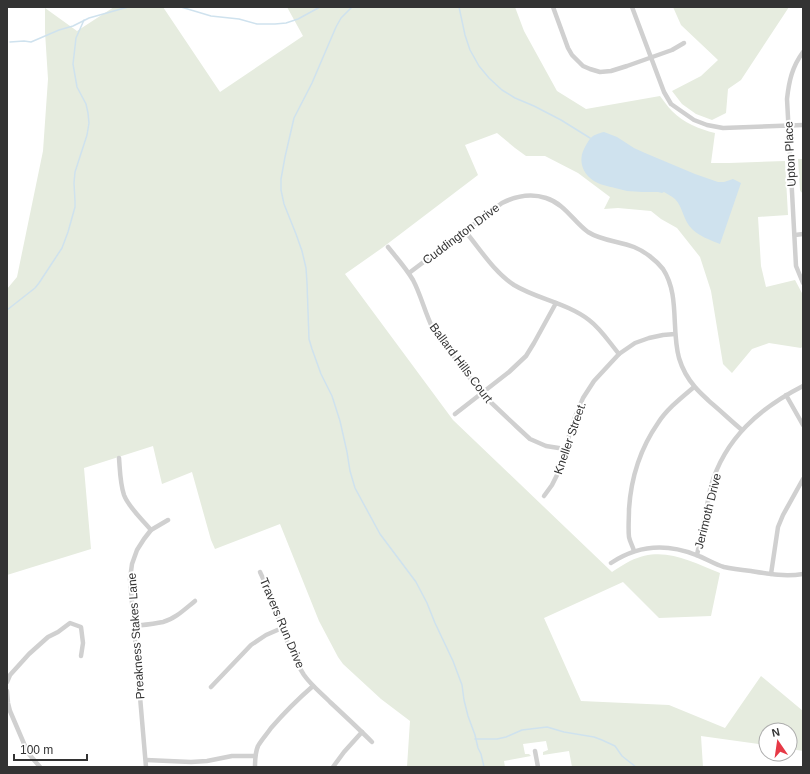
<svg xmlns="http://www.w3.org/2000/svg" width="810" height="774" font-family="Helvetica,sans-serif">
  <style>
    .green { fill: #e6ecdf }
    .water { fill: #cfe2ee }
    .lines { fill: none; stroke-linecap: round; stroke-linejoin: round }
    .stream { stroke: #cfe2ee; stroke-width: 1.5 }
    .minor { stroke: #d0d0d0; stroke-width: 4.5 }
    .labels { text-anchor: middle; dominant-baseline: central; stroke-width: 4; stroke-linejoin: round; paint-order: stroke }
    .street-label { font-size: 12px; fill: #333; stroke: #fff }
  </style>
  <rect width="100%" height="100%" fill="#fff"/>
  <g class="green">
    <path d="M 114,7 L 163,7 L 220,92 L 303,36 L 287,7 L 515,7 L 524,31 L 557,91 L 586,109 L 660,96 C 664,101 668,107 672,111 C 684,123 699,129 715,133 L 711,163 L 729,163 L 785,161 L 788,215 L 758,217 L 761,266 L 766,287 L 795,280 L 803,295 L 803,346 L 801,348 L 769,343 L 752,349 L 732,373 L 723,364 L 711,291 L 700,257 L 677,228 L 661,219 L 651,211 L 618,208 L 604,209 L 610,197 L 578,173 L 545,156 L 526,156 L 515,148 L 497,133 L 465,145 L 478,175 L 382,248 L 345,274 L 453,420 L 612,572 C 618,568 624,564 630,561 C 663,545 689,561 720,573 L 711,616 L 659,618 L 623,582 L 544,618 L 581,701 L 669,705 L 725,728 L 761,676 L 803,711 L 803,751 L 790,749 L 790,730 L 766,730 L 766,745 L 701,736 L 703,767 L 572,767 L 569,751 L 543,755 L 543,752 L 548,750 L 546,741 L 523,744 L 525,754 L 529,754 L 531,756 L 504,761 L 505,767 L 407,767 L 410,721 L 381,699 L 343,664 L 338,657 L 319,621 L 280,524 L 215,549 L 211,540 L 192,472 L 162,484 L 153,446 L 84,468 L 91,549 L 7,575 L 7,289 L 17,277 L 43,151 L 48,79 L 45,32 L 45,8 L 77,31 Z"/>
    <path d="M 673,7 L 789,7 L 741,80 L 728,89 L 726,113 L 712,120 L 696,114 L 682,104 L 672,91 L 701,76 L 718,60 L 681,25 Z"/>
    <path d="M 798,159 L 803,159 L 803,193 L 801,192 L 800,190 Z"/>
  </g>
  <path class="water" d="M 604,132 L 617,137 L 634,148 L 645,153 L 695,174 L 718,182 L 724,182 L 733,179 L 741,183 L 720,244 C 710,240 699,236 692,229 C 683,220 683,207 675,199 C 672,196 667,194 664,192 L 662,193 L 658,192 C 648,192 637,192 627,191 C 623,190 619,189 615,188 C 608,186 600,185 594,181 C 583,174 578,161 584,149 C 590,138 591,135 604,132 Z"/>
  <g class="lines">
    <g class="stream">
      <path d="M 181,7 L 211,16 L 239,19 L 257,24 L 275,24 L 286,23 L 298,19 L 320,7"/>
      <path d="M 352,7 L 341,18 L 336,27 L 312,83 L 294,118 L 285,157 L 281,179 L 281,190 L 284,204 L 296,234 L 302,251 L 306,268 L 307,283 L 309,339 L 312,349 L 321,374 L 332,396 L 340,421 L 347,452 L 350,471 L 355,488 L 380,534 L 416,582 L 427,603 L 435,623 L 453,661 L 462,685 L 464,700 L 468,716 L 475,735 L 478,748 L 481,754 L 484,767"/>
      <path d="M 459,7 L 465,35 L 470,50 L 479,66 L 489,78 L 502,90 L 515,98 L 534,106 L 561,120 L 590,138"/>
      <path d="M 10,42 L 24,41 L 31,42 L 59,30 L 73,26 L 89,18 L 128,7"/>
      <path d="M 7,310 L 35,288 L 39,283 L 62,248 L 68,232 L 75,207 L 75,201 L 74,183 L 75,172 L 87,135 L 89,123 L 88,113 L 86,104 L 77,87 L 73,64 L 76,38 L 84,20"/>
      <path d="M 475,739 L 497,739 L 506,737 L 522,730 L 547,727 L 564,732 L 594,737 L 602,740 L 615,746 L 622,756 L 636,767"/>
    </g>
    <g class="minor">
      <path d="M 553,7 L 568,48 L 572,55 L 583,66 L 590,69 L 600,72 L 611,71 L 627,66 L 672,50 L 684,43"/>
      <path d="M 632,7 L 664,92 L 671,104 L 694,120 L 707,125 L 723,128 L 803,125"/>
      <path d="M 803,52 C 792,67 789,81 787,99 L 796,266 L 803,283"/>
      <path d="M 465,231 C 480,249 494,272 514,285 C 537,299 567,303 589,320 C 601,329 609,342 619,354"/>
      <path d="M 795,235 L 803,234"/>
      <path d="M 388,247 C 396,257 406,268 413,280 C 421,295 425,313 433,329 L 482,394 L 517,427 L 530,439 L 546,446 L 565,449"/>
      <path d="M 409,273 L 502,203 C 516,196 531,193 546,198 C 565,204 573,221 588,232 C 602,241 619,241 634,247 C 644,251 656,260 663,269 C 680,295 671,329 679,358 C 682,368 688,379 695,387 C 699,392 705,397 710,402 C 721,411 731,421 742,430"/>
      <path d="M 786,395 L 803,425"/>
      <path d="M 455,414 L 509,372 L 526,356 L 534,343 L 556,303"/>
      <path d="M 119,458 C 120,470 120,483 124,495 C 129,508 142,519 151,530"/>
      <path d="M 544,496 L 552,485 L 561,467 L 565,449 L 575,417 L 583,398 L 594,381 L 619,354 L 635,343 L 649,338 L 663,335 L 675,334"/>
      <path d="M 634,551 C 633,547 630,542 629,537 C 628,528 629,519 629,509 C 631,478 640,449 658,423 C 667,409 681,398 694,387"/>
      <path d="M 697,555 C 700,540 703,525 706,510 C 708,502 709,494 711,486 C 725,438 760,408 803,386"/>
      <path d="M 611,563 C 638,545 666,543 696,555 C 705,558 714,564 724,567 C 733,569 742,570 751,571 C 769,574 785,577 803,574"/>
      <path d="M 260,572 C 276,605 284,644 304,675 C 311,685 321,693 330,702 C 344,715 358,728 372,742"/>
      <path d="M 771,574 L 778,527 L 783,515 L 803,479"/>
      <path d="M 134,626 C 143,625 154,624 163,622 C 175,619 185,609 195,601"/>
      <path d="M 7,682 L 10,675 L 29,654 L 48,637 L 58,632 L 70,623 L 81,627 L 83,643 L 81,656"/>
      <path d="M 211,687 L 251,645 L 266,635 L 282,628"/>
      <path d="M 7,691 L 8,703 L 10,711 L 28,753 L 40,767"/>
      <path d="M 535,751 L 538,767"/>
      <path d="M 146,760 L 191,762 L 207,761 L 232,756 L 255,756"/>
      <path d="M 146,767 L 130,579 L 132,564 L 137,550 L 144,539 L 151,530 L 168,520"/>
      <path d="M 255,767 C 255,759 255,753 258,746 C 262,739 267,734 271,728 C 284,713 298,699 313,686"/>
      <path d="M 333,767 L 344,752 L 362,732"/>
    </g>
  </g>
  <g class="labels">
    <g class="street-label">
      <text transform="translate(790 154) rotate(-93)">Upton Place</text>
      <text transform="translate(461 234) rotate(-37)">Cuddington Drive</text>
      <text transform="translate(461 363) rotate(53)">Ballard Hills Court</text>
      <text transform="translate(570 438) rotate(-71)">Kneller Street.</text>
      <text transform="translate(708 511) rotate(-76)">Jerimoth Drive</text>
      <text transform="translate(282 623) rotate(67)">Travers Run Drive</text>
      <text transform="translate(136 636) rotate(-94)">Preakness Stakes Lane</text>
    </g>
  </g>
  <rect width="810" height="774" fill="none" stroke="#333333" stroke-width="16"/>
  <g transform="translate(778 742) rotate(347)"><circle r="19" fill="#ffffff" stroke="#adadad"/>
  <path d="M0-3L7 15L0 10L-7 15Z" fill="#e63946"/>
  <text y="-6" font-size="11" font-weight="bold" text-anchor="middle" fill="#333333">N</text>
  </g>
  <path d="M14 754v6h73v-6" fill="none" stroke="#333333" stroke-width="2"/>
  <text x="20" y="754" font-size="12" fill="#333333" stroke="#ffffff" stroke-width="3" paint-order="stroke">100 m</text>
</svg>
